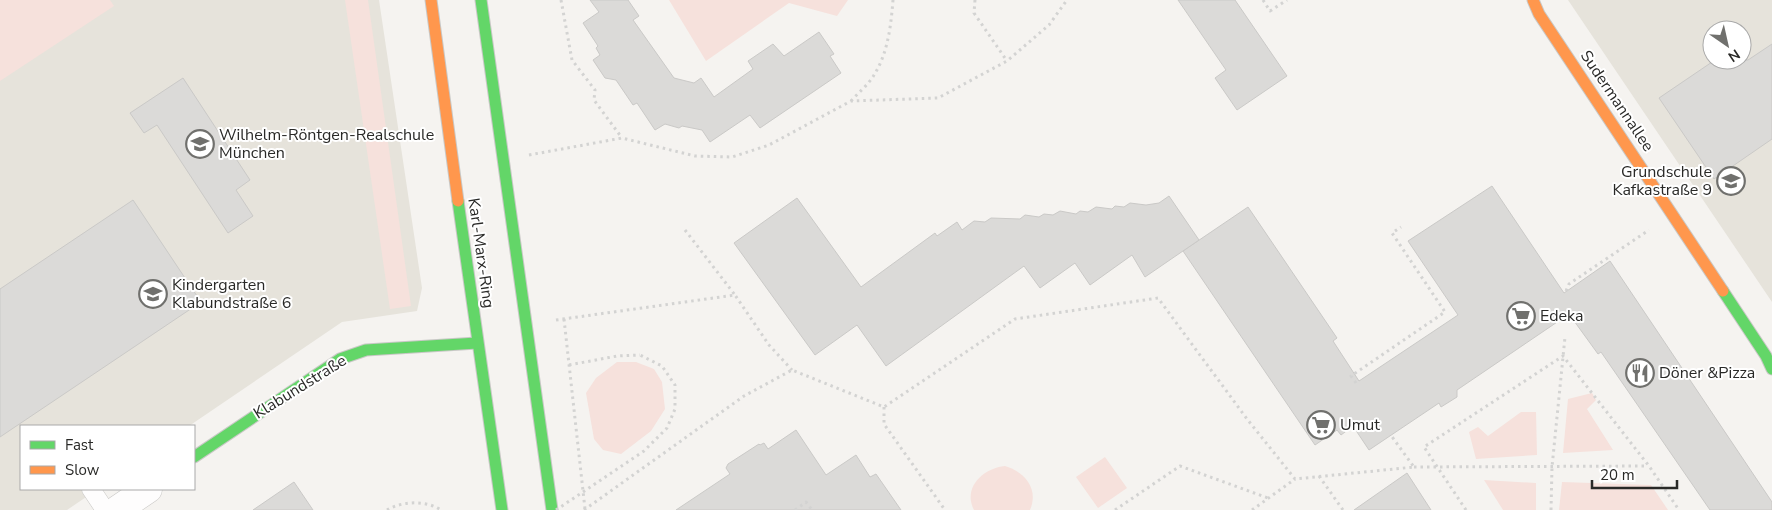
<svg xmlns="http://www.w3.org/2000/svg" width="1772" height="510" font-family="'Nunito Sans',sans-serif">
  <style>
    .built { fill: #e6e3db; fill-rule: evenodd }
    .green { fill: #f6e1dc }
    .building { fill: #dbdad8; stroke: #cac9c7 }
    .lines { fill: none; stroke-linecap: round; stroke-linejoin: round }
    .lane-casing { stroke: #c9c8c6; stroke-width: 19 }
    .street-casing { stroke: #c9c8c6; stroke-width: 29 }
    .fast-casing { stroke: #c9c8c6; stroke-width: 13 }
    .slow-casing { stroke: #c9c8c6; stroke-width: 13 }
    .path { stroke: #d3d3d2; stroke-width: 3; stroke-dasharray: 2.5 4; stroke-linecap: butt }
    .lane { stroke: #fefdfd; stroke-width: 18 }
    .street { stroke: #fefdfd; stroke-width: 28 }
    .fast { stroke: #63d668; stroke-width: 11 }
    .slow { stroke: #ff974d; stroke-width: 11 }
    .path-bridge { stroke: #d3d3d2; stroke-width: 3; stroke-dasharray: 2.5 4; stroke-linecap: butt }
    .labels { text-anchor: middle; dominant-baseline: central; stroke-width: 4; stroke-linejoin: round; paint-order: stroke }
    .street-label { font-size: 16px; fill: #292927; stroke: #fff }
    .poi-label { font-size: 16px; fill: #292927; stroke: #fff; text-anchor: start }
  </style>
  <rect width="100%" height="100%" fill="#f5f3f0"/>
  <g class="built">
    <path d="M 0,0 L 379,0 L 422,288 L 417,311 L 342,322 L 189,426 L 21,426 L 21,489 L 98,489 L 67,510 L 0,510 Z"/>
    <path d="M 1568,0 L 1772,0 L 1772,302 ZM 1712,30 L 1742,30 L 1742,60 L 1712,60 Z"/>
  </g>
  <g class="green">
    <path d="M 0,0 L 110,0 L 114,6 L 0,81 Z"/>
    <path d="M 345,0 L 368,0 L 411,306 L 390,309 Z"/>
    <path d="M 669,0 L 848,0 L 837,16 L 789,3 L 706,61 Z"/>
    <path d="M 617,362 L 636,362 L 654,369 L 662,382 L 665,409 L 651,431 L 621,454 L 603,450 L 594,439 L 586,393 L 596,378 Z"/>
    <path d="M 1592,393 L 1596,400 L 1587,409 L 1613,450 L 1563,453 L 1568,399 Z"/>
    <path d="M 1521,412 L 1536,412 L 1537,455 L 1476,459 L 1469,432 L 1478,427 L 1488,436 Z"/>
    <path d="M 1105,457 L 1127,488 L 1098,508 L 1076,477 Z"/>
    <path d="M 1005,466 C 1025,472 1039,489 1030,510 L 974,510 C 962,487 984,468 1005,466 Z"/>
    <path d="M 1484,480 L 1536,483 L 1536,510 L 1503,510 Z"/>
    <path d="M 1562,482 L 1651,485 L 1668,510 L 1559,510 Z"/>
  </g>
  <g class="building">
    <path d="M 590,0 L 628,0 L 639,16 L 633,20 L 674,78 L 694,83 L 701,78 L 714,97 L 753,69 L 748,61 L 773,44 L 784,56 L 819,32 L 834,54 L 830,56 L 841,73 L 760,128 L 750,115 L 710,142 L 702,130 L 682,126 L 679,128 L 665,124 L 655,130 L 637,103 L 633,105 L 616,80 L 605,78 L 593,60 L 600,55 L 596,48 L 598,46 L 583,23 L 599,12 Z"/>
    <path d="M 1178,0 L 1235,0 L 1287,76 L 1237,110 L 1215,78 L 1226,70 Z"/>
    <path d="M 1772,44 L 1772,139 L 1714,179 L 1659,98 L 1715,60 L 1748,60 Z"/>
    <path d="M 183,78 L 250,180 L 236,190 L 253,216 L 228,233 L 157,125 L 144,133 L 130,113 Z"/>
    <path d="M 1492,186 L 1564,293 L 1610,261 L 1772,502 L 1772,510 L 1710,510 L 1601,352 L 1598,354 L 1569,314 L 1457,390 L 1457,397 L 1441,407 L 1439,403 L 1369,450 L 1353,426 L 1341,435 L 1337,430 L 1315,445 L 1183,251 L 1248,207 L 1337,338 L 1333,341 L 1359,381 L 1458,315 L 1408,241 Z"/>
    <path d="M 1169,196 L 1199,240 L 1145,277 L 1132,255 L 1090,285 L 1075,263 L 1040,288 L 1024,266 L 886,366 L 857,325 L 815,355 L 734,243 L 797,198 L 861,287 L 935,233 L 937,236 L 957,222 L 962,230 L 974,221 L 985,222 L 991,218 L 1020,219 L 1025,215 L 1039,217 L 1044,214 L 1053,215 L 1060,211 L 1076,214 L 1080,211 L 1088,212 L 1096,207 L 1112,209 L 1115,206 L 1124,207 L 1130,203 L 1146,205 L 1159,203 Z"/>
    <path d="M 133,200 L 201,302 L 0,437 L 0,289 Z"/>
    <path d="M 796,430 L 826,475 L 856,455 L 870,477 L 876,474 L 901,510 L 676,510 L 730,474 L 726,468 L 728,464 L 759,444 L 760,445 L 764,443 L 768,449 Z"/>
    <path d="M 1407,473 L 1431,510 L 1354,510 Z"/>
    <path d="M 294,482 L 313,510 L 253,510 Z"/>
  </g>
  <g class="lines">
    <defs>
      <path id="lane" d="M 91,489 L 105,510"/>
      <path id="street" d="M 117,510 L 148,489"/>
      <g id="fast">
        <path d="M 481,0 L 552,510"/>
        <path d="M 458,201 L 502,510"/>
        <path d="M 1723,291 L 1766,356 L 1772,369"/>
        <path d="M 194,457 L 340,359 L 366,350 L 477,343"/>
      </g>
      <g id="slow">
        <path d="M 431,0 L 458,201"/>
        <path d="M 1533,0 L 1539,14 L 1723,291"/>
      </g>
    </defs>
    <use href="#lane" class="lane-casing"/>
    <use href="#street" class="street-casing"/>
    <use href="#fast" class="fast-casing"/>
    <use href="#slow" class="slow-casing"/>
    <g class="path">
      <path d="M 561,0 L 572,60 L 595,90 L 594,100 L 622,138"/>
      <path d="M 975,0 L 974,13 L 1007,61"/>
      <path d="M 1263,0 L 1270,11 L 1287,0"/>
      <path d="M 851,101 C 858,93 869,84 874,75 C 888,53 891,25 893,0"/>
      <path d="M 529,155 L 622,138 L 695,156 L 732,157 L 769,145 L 851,101 L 938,98 L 1007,61 L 1049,25 L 1067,0"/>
      <path d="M 685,230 L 735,295"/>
      <path d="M 1566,291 L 1569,284 L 1649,230"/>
      <path d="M 564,319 L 585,509"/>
      <path d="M 556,320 L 735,295 L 769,345 L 792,370"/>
      <path d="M 569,365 L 617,356 L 640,355"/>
      <path d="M 1356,383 L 1351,376 L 1445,312 L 1392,233 L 1401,227"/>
      <path d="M 884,407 L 884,424 L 945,510"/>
      <path d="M 1414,467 L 1648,466"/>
      <path d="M 1319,476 L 1343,510"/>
      <path d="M 387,510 C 402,501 426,500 441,510"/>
      <path d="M 584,510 L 744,396 L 792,370 L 884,407 L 1015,319 L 1158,298 L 1247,419 L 1295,479 L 1414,467 L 1390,434"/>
      <path d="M 795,510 L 806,502 L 812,510"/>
      <path d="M 1115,510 L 1180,466 L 1268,498"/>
      <path d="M 1252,510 L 1295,479"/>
      <path d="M 1466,510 L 1424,447 L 1563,356 L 1649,466 L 1679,510"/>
      <path d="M 1551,510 L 1552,467 L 1565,337"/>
    </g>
    <use href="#lane" class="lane"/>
    <use href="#street" class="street"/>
    <use href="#fast" class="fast"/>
    <use href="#slow" class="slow"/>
    <path class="path-bridge" d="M 556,510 L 644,451 L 667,428 L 675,409 L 675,385 L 662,366 L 640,355"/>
  </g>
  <defs>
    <symbol id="school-ring" viewBox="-11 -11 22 22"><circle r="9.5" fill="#fff" stroke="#70706d" stroke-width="1.5"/><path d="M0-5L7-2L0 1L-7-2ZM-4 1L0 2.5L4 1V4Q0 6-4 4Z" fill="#70706d"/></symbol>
    <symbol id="supermarket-ring" viewBox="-11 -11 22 22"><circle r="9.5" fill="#fff" stroke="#70706d" stroke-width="1.5"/><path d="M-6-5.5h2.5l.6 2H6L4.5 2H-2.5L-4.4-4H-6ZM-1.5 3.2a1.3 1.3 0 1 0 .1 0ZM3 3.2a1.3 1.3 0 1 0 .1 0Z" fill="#70706d"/></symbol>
    <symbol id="restaurant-ring" viewBox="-11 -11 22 22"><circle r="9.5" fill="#fff" stroke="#70706d" stroke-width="1.5"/><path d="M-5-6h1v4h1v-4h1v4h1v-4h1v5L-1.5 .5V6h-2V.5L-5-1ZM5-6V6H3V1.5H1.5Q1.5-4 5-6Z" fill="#70706d"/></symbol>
  </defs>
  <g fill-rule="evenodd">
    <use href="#school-ring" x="184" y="128" width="32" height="32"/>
    <use href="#school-ring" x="1715" y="165" width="32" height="32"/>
    <use href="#school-ring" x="137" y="278" width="32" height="32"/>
    <use href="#supermarket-ring" x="1505" y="300" width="32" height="32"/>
    <use href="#restaurant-ring" x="1624" y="357" width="32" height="32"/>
    <use href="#supermarket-ring" x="1305" y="409" width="32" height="32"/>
  </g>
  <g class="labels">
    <g class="street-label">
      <text transform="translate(1617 101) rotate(56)">Sudermannallee</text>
      <text transform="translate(481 253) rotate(82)">Karl-Marx-Ring</text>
      <text transform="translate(300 387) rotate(-32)">Klabundstraße</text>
    </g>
    <g class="poi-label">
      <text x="219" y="135">Wilhelm-Röntgen-Realschule<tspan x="219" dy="18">München</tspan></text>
      <text x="1712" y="172" text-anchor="end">Grundschule<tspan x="1712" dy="18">Kafkastraße 9</tspan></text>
      <text x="172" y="285">Kindergarten<tspan x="172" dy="18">Klabundstraße 6</tspan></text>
      <text x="1540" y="316">Edeka</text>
      <text x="1659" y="373">Döner &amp;Pizza</text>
      <text x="1340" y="425">Umut</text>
    </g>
  </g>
  <rect x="20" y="425" width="175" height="65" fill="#ffffff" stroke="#a9a9a9"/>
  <rect x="30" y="441" width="25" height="8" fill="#63d668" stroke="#a9a9a9"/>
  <text x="65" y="450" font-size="15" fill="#292927">Fast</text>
  <rect x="30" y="466" width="25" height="8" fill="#ff974d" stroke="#a9a9a9"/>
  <text x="65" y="475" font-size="15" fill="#292927">Slow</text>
  <g transform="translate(1727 45) rotate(146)"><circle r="24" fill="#ffffff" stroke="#a9a9a9"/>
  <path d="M0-4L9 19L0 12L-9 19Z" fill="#70706d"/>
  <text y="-8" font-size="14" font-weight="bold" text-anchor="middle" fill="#292927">N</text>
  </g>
  <path d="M1592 480v8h85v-8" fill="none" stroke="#292927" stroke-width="2.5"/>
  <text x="1600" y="480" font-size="15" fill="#292927" stroke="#ffffff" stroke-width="4" paint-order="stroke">20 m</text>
</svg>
